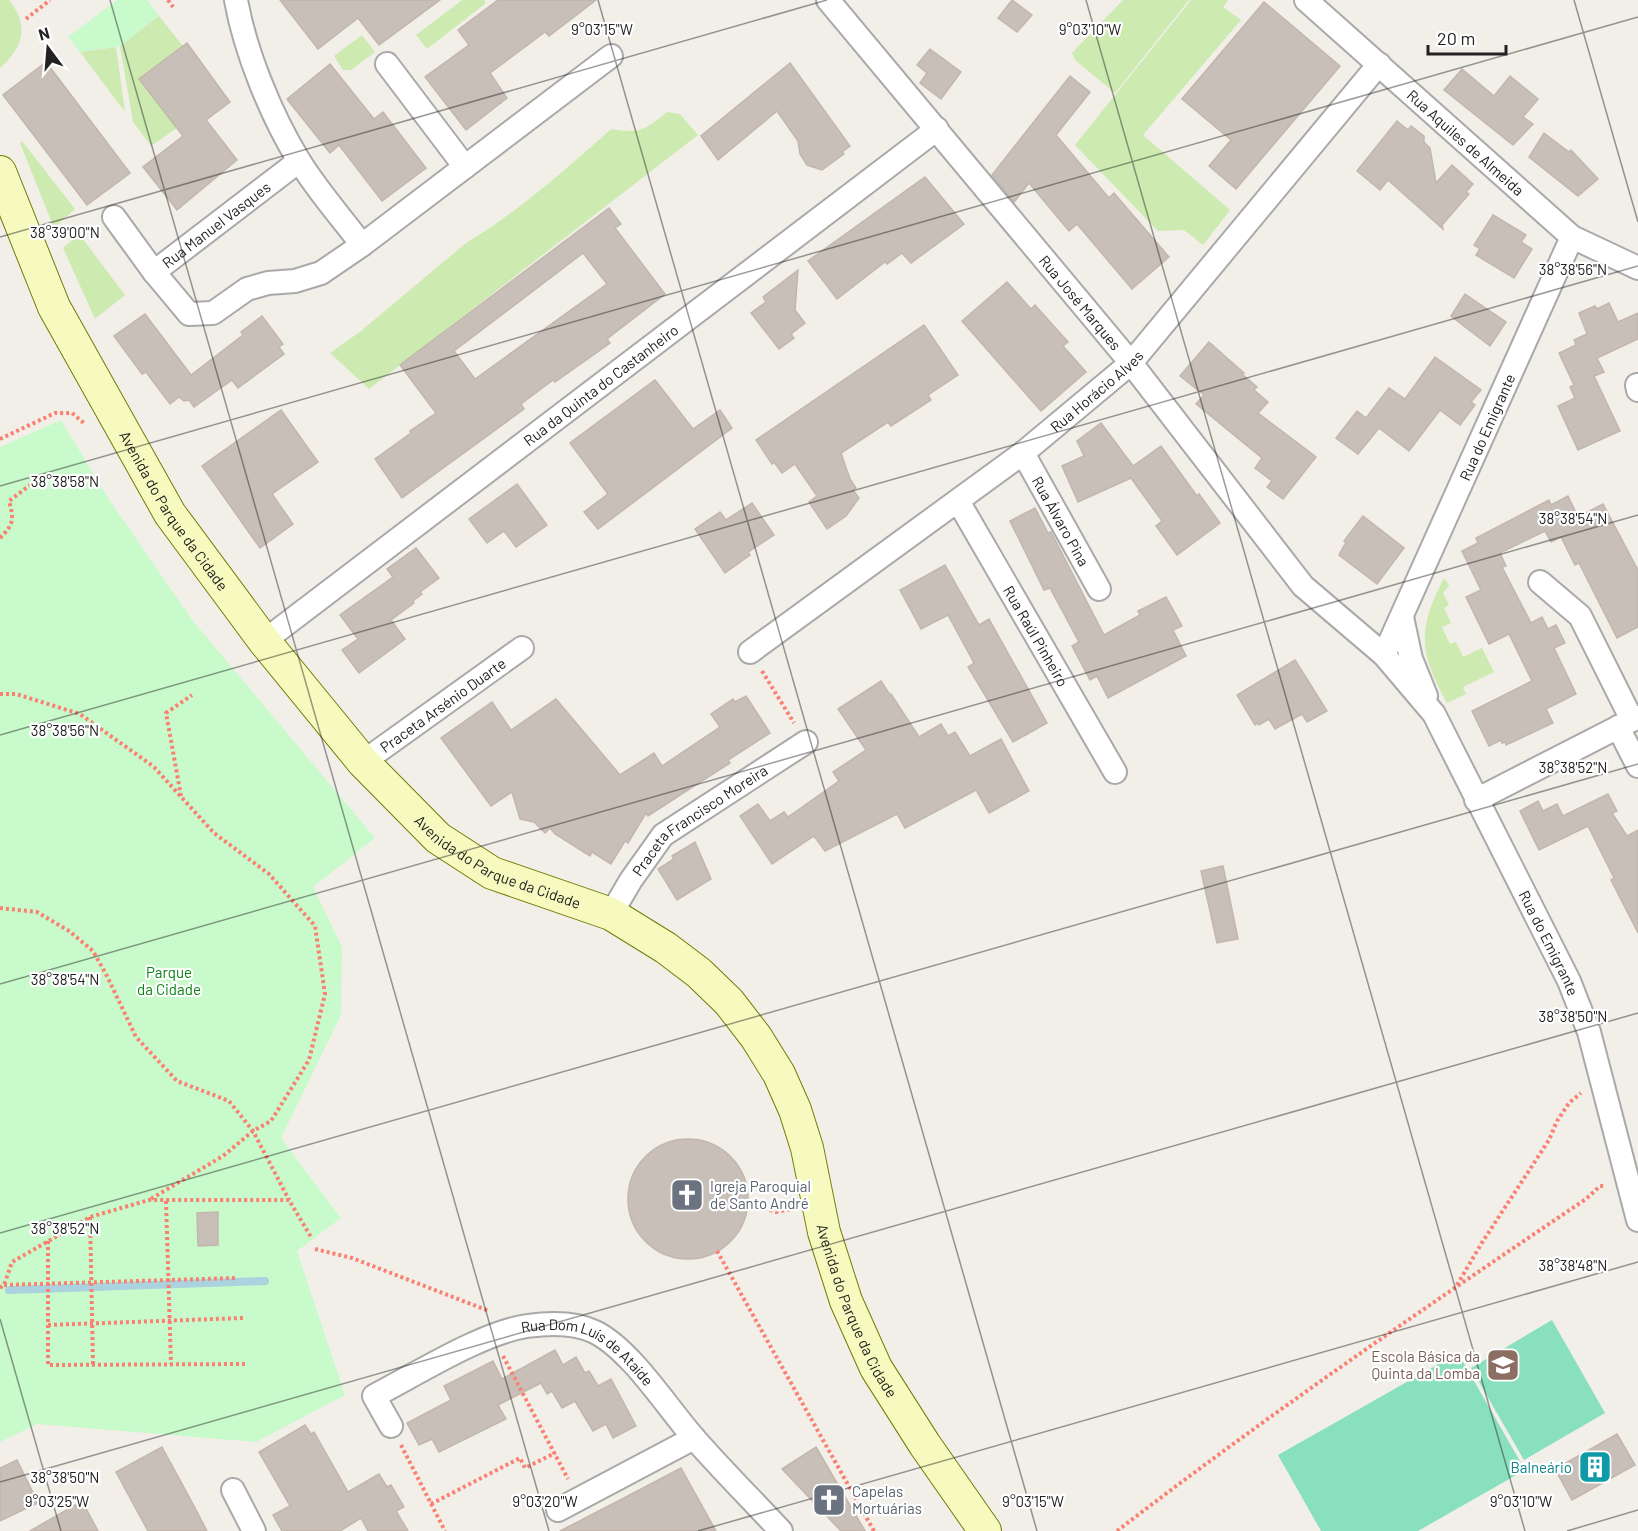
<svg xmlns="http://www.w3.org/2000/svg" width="1638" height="1531" font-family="Barlow,sans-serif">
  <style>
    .grass { fill: #cdebb0 }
    .park { fill: #c8facc }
    .pitch { fill: #88e0be }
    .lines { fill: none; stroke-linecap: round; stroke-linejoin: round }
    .stream { stroke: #aad3df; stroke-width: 8 }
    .building { fill: #c7bfb8; stroke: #c4b6ab; stroke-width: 1.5; fill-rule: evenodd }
    .street-casing { stroke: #a9a9a9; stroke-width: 26 }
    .secondary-casing { stroke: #707d05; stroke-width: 34 }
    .path { stroke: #fa8072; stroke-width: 4; stroke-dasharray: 3 3; stroke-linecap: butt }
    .street { stroke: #fff; stroke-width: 22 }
    .secondary { stroke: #f7fabf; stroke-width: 32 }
    .ticks { fill: none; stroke: #222; stroke-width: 1.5; stroke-opacity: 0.45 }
    .labels { text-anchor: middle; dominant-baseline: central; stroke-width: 4.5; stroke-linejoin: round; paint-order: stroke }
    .street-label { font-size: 15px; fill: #222; stroke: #fff }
    .park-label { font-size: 15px; fill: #0c8416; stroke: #fff }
    .worship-label { font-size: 15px; fill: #5b616d; stroke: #fff; text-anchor: start }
    .education-label { font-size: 15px; fill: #785e54; stroke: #fff; text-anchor: end }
    .culture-label { font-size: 15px; fill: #0d838f; stroke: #fff; text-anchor: end }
    .ticks-label { font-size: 15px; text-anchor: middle; fill: #222; stroke: #fff; stroke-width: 4.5; stroke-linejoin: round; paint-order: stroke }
  </style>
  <rect width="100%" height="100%" fill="#f2efe9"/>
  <g class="grass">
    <path d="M 0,0 L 9,0 C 30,27 23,47 0,68 Z"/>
    <path d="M 462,0 L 484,0 L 486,3 L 427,49 L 416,35 Z"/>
    <path d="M 1123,0 L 1189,0 L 1115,93 L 1075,60 L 1072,53 Z"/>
    <path d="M 1191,0 L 1228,0 L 1223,7 L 1241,20 L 1143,135 L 1230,210 L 1203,245 L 1184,230 L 1158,231 L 1075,145 Z"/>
    <path d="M 159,16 L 183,46 L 139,79 L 177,128 L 151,146 L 133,122 L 120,46 Z"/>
    <path d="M 362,35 L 375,52 L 351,70 L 343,70 L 334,56 Z"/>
    <path d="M 116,47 L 125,112 L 80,52 Z"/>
    <path d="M 667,112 L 680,114 L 698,135 L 369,389 L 330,353 L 361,331 L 466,243 C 519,211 565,170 611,129 C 640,134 645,130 667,112 Z"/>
    <path d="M 22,141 L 75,209 L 54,228 L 20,143 Z"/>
    <path d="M 79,234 L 125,295 L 95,319 L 63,248 Z"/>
    <path d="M 1444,578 L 1449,585 L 1443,593 L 1449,605 L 1444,608 L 1451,623 L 1442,627 L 1450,644 L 1456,642 L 1463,657 L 1482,648 L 1494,672 L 1463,687 L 1466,694 L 1447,703 C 1419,652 1417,630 1444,578 Z"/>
  </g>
  <g class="park">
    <path d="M 117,0 L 147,0 L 159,16 L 120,46 L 80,52 L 68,37 Z"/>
    <path d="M 61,420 L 110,501 L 193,621 L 375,838 L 313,887 L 342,947 L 341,1015 L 281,1138 L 341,1218 L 297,1251 L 345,1395 L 256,1442 L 37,1424 L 0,1442 L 0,447 Z"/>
  </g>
  <g class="pitch">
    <path d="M 1552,1320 L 1605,1413 L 1524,1460 L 1471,1368 Z"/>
    <path d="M 1458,1353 L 1525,1470 L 1418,1531 L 1321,1531 L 1278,1455 Z"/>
  </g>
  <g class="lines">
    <path class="stream" d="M 9,1290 L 265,1281"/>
  </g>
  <g class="building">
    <path d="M 280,0 L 440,0 L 379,45 L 358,18 L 318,49 Z"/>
    <path d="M 498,0 L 596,0 L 549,36 L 545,32 L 490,73 L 507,98 L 466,130 L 425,77 L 469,45 L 458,30 Z"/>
    <path d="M 1012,0 L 1032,15 L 1017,32 L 998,18 Z"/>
    <path d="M 1264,2 L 1340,66 L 1236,189 L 1209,166 L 1231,140 L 1182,99 Z"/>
    <path d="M 187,43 L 230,102 L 206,120 L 237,160 L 177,210 L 143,167 L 183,136 L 139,79 Z"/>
    <path d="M 930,49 L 961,72 L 941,99 L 920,83 L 927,73 L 917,65 Z"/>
    <path d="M 46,62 L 130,173 L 87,205 L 3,95 Z"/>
    <path d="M 790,63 L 850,146 L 842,152 L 844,154 L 822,170 L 807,165 L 800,154 L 798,141 L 777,111 L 718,160 L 701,136 Z"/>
    <path d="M 330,64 L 374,119 L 383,112 L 426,168 L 382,201 L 339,145 L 330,153 L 287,99 Z"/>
    <path d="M 1462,69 L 1494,96 L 1510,76 L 1538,99 L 1523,117 L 1533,124 L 1513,145 L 1444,90 Z"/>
    <path d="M 1070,76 L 1090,92 L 1056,135 L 1109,198 L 1114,193 L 1169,257 L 1132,289 L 1077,224 L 1069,231 L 1029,183 L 1014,202 L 992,175 Z"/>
    <path d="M 1397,121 L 1408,130 L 1411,126 L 1424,136 L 1424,142 L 1430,148 L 1436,183 L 1452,165 L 1473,184 L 1466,192 L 1469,194 L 1442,225 L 1443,229 L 1388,180 L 1380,190 L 1357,171 Z"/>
    <path d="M 1544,133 L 1569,152 L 1571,150 L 1598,179 L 1578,196 L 1529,157 Z"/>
    <path d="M 925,177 L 964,224 L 911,263 L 902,253 L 887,264 L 885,262 L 837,299 L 808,261 Z"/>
    <path d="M 609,208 L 621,224 L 615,228 L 665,294 L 607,339 L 610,343 L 555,382 L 553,380 L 521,404 L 524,409 L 402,498 L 375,459 L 411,433 L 410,431 L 436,413 L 400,365 ZM 583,253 L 607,284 L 475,379 L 454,351 Z"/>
    <path d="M 1493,215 L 1526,235 L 1521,242 L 1532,249 L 1514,278 L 1476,255 L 1480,249 L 1474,245 Z"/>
    <path d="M 798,270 L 795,310 L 805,323 L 791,334 L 794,338 L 779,349 L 751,313 L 766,302 L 763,297 Z"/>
    <path d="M 1007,282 L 1031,309 L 1035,305 L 1068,342 L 1063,346 L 1086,372 L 1041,411 L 962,321 Z"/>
    <path d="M 1465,294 L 1506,322 L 1490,346 L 1451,316 Z"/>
    <path d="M 1609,303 L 1618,322 L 1638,313 L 1638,339 L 1597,358 L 1604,372 L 1594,376 L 1620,431 L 1578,450 L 1558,406 L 1575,398 L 1570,387 L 1574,385 L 1559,353 L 1576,345 L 1574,340 L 1587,334 L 1579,313 L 1595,306 L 1597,309 Z"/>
    <path d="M 145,314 L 191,375 L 243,335 L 241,332 L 262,316 L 283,344 L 279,347 L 284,354 L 238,388 L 232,380 L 194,407 L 189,400 L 184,401 L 179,397 L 170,404 L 146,372 L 142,374 L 114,336 Z"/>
    <path d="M 924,325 L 958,375 L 928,395 L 931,400 L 891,426 L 888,422 L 841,453 L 850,479 L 856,488 L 853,490 L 859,498 L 846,516 L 827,529 L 809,502 L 817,496 L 795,464 L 782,473 L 774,462 L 772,464 L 756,440 Z"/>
    <path d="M 1209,342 L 1244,373 L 1242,374 L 1257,387 L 1254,390 L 1268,402 L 1258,413 L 1316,457 L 1283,499 L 1267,487 L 1272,481 L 1255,468 L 1262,458 L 1196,404 L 1204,395 L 1180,376 Z"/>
    <path d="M 1435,357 L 1481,390 L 1471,402 L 1475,405 L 1460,425 L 1440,410 L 1409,451 L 1379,428 L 1358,454 L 1336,438 L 1357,411 L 1366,418 L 1389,388 L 1405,399 Z"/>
    <path d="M 655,380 L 693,429 L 720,410 L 732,428 L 598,529 L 584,512 L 608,494 L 570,443 Z"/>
    <path d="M 281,410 L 318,462 L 272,494 L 293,524 L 260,548 L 202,466 Z"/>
    <path d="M 1101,423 L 1133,466 L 1161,446 L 1197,496 L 1199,494 L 1220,523 L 1177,555 L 1156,526 L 1162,521 L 1131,478 L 1078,502 L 1062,466 L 1084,456 L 1077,441 Z"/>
    <path d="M 517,484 L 547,525 L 516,547 L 504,531 L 487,543 L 469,519 Z"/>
    <path d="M 1568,496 L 1578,517 L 1603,504 L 1638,570 L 1638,627 L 1617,638 L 1579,563 L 1575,565 L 1561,537 L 1551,542 L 1545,531 L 1500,553 L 1506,566 L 1502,567 L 1531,623 L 1542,617 L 1548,629 L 1556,625 L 1565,643 L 1554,648 L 1576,694 L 1546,709 L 1553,723 L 1506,745 L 1505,742 L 1502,743 L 1501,740 L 1489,746 L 1472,711 L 1532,681 L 1509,634 L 1489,644 L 1466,597 L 1481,590 L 1462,551 L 1478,543 L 1476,538 L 1549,500 L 1551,505 Z"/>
    <path d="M 752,503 L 774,535 L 748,552 L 750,555 L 725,573 L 695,529 L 720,512 L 726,520 Z"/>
    <path d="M 1035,508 L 1048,533 L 1051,532 L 1104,635 L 1140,615 L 1138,611 L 1166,597 L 1182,626 L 1173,630 L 1186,656 L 1108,698 L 1097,676 L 1090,680 L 1072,646 L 1079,642 L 1050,588 L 1044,590 L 1010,521 Z"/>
    <path d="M 1363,516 L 1404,548 L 1377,584 L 1339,555 L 1346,542 L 1344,541 Z"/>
    <path d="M 416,548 L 439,578 L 420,592 L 422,594 L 413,601 L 414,603 L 391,620 L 405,639 L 359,673 L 342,650 L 358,639 L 340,615 L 393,577 L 387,569 Z"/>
    <path d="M 945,565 L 979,625 L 989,619 L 1047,723 L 1013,742 L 968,667 L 974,663 L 948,615 L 921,629 L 900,590 Z"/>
    <path d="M 1295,660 L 1327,711 L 1307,722 L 1302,714 L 1275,729 L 1269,719 L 1259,725 L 1258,723 L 1255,725 L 1237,695 Z"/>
    <path d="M 881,681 L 890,695 L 891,694 L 919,737 L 941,724 L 948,736 L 955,732 L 970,756 L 1001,739 L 1029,791 L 989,813 L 976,790 L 905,828 L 897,814 L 825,851 L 814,836 L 772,864 L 740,816 L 758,804 L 770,821 L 784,812 L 788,817 L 839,781 L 833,772 L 866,750 L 838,709 Z"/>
    <path d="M 746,696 L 770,733 L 728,760 L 730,763 L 694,786 L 648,816 L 646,813 L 628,843 L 625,841 L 611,864 L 592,852 L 590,856 L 555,834 L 550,828 L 545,833 L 534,822 L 520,819 L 512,792 L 491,806 L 441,738 L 492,702 L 511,730 L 556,699 L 620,775 L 654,753 L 662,766 L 720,727 L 711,714 L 733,699 L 735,702 Z"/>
    <path d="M 1608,794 L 1617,811 L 1612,813 L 1627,836 L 1638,830 L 1638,933 L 1611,880 L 1614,878 L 1588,826 L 1539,850 L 1520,811 L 1538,801 L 1543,811 L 1557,804 L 1563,816 Z"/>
    <path d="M 695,842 L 711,879 L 677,900 L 658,869 L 674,859 L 672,856 Z"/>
    <path d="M 1223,866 L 1238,939 L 1217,943 L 1201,871 Z"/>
    <circle cx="688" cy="1199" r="60"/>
    <path d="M 218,1212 L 218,1245 L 198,1246 L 197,1213 Z"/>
    <path d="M 555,1350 L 563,1365 L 576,1357 L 585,1373 L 589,1371 L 598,1386 L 611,1379 L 636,1426 L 613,1438 L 606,1424 L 593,1431 L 575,1401 L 562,1408 L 552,1391 L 547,1394 L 541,1383 L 498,1405 L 506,1419 L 439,1452 L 432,1439 L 419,1445 L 407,1423 L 451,1400 L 444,1386 L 493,1361 L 502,1379 Z"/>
    <path d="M 305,1425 L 311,1434 L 314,1432 L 348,1492 L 379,1474 L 387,1487 L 391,1485 L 404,1507 L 396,1511 L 408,1531 L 368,1531 L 361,1518 L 340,1531 L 282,1531 L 273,1515 L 290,1506 L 259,1452 Z"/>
    <path d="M 1617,1434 L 1635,1465 L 1572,1500 L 1555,1469 Z"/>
    <path d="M 162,1447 L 193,1504 L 207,1531 L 148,1531 L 116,1472 Z"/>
    <path d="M 816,1447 L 865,1531 L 841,1531 L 782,1469 Z"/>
    <path d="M 17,1460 L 38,1503 L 0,1521 L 0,1468 Z"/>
    <path d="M 681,1468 L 716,1531 L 560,1531 L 622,1499 Z"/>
    <path d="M 82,1501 L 98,1531 L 30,1531 Z"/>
  </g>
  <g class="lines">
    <defs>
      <g id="street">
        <path id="s1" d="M 236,0 C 245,51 271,115 298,159 C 316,189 341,217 362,245 L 321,273 L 295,281 L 268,283 L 247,289 L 213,313 L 189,314 L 154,272 L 299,161"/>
        <path id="s2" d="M 828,0 L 1131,363 L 1303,586 L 1384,655"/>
        <path id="s3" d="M 1306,0 L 1572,237 L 1638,268"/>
        <path d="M 387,64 L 465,167"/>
        <path d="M 114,217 L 154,272"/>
        <path id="s4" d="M 1572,237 L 1384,655 L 1434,714 L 1569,981 L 1589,1032 L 1638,1220"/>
        <path d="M 362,245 L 611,56"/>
        <path d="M 1637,385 L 1638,390"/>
        <path id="s5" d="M 1023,453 L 1099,589"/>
        <path id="s6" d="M 958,501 L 1115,772"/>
        <path d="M 1540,582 L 1580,616 L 1632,720"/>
        <path d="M 1402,617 L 1411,659 L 1426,696"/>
        <path id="s7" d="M 264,641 L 937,129"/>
        <path id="s8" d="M 750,652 L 1023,453 L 1131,363 L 1379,64"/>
        <path d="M 1618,727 L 1638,766"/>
        <path id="s9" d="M 363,762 L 522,648"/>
        <path d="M 1476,800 L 1638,717"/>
        <path id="s10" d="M 611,914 L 631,880 L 663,835 L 806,742"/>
        <path id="s11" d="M 391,1426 L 374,1396 C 417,1374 481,1333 527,1326 C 548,1323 575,1322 595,1332 C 631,1350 666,1406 694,1438 C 722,1470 752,1500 781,1531"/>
        <path d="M 233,1490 L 254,1531"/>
        <path d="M 558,1510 L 694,1438"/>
      </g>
      <g id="secondary">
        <path id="s12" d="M 0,172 L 54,307 L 170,514 L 264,641 L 363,762 L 438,838 L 492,873 L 611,914 L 666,948 L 699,973 L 729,1002 L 756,1037 L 779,1074 L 795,1110 L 807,1148 L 824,1232 L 846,1301 L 876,1368 L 925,1445 L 985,1531"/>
      </g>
    </defs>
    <use href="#street" class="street-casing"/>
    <use href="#secondary" class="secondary-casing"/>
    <g class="path">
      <path d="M 168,0 L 173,7"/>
      <path d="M 26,19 L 50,0"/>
      <path d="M 0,439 L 55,413 L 72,413 L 85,424"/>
      <path d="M 0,538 C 14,524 14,520 9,501 L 34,482"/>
      <path d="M 762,671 L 794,723"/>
      <path d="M 0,694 L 16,694 L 80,714 L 154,767 L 214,833 L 269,874 L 315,926 L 325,994 L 309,1060 L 271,1121 L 253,1131 L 223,1156 L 149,1200"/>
      <path d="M 181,796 L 166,713 L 192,695"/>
      <path d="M 0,908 L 37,912 L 69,931 L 93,951 L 107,976 L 136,1037 L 177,1081 L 229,1101 L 253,1131 L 289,1200"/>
      <path d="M 166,1201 L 171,1364"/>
      <path d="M 747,1202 L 776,1212 L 791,1209"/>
      <path d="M 90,1217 L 93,1365"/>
      <path d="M 48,1241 L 48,1365 L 246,1364"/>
      <path d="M 315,1249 L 352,1258 L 489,1311"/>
      <path d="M 717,1251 L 874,1531"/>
      <path d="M 4,1285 L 237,1278"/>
      <path d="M 1457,1285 L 1483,1241 L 1549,1140 L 1557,1121 L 1569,1103 L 1581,1093"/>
      <path d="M 0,1288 L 4,1285 L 12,1262 L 90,1217 L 149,1200 L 289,1200 L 311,1237"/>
      <path d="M 48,1325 L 243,1318"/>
      <path d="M 503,1356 L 568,1479"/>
      <path d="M 401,1445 L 445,1531"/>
      <path d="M 431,1504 L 520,1458 L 525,1468 L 555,1453"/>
      <path d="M 1117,1531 C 1269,1414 1427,1306 1586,1199 L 1600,1186 L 1605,1186"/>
    </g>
    <use href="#street" class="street"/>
    <use href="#secondary" class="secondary"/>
  </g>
  <path class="ticks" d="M 110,0 L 549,1531M 598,0 L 1037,1531M 1086,0 L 1525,1531M 1574,0 L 1638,222M 0,237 L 827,0M 0,486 L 1638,17M 0,735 L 1638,266M 0,984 L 1638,515M 0,1233 L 1638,764M 0,1319 L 61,1531M 0,1482 L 1638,1013M 698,1531 L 1638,1262M 1567,1531 L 1638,1510"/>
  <defs>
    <symbol id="church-square" viewBox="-11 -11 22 22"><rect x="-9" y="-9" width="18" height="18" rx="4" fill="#6b7280" stroke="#fff"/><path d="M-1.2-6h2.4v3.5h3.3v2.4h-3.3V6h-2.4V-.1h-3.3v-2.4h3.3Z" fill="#fff"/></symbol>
    <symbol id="school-square" viewBox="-11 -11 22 22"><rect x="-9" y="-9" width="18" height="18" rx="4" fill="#8d6e63" stroke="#fff"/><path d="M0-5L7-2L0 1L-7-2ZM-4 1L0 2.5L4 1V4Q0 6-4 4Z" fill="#fff"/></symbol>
    <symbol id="building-square" viewBox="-11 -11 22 22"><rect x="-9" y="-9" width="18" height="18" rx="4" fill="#0f9aa8" stroke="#fff"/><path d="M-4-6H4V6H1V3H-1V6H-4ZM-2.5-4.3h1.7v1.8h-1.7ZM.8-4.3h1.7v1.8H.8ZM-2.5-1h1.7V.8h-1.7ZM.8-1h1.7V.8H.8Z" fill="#fff"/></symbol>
  </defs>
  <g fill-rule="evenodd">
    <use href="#church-square" x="668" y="1176" width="38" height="38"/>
    <use href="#school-square" x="1484" y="1346" width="38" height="38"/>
    <use href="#building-square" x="1576" y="1448" width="38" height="38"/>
    <use href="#church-square" x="810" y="1481" width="38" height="38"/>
  </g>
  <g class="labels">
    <g class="street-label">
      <text stroke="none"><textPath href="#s3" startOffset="214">Rua Aquiles de Almeida</textPath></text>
      <text stroke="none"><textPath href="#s1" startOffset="603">Rua Manuel Vasques</textPath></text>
      <text stroke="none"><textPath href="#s2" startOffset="394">Rua José Marques</textPath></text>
      <text stroke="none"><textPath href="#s7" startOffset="423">Rua da Quinta do Castanheiro</textPath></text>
      <text stroke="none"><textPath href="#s8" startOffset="434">Rua Horácio Alves</textPath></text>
      <text transform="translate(1487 427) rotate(-66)">Rua do Emigrante</text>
      <text stroke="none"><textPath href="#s12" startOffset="382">Avenida do Parque da Cidade</textPath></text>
      <text stroke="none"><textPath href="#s5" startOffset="78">Rua Álvaro Pina</textPath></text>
      <text stroke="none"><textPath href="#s6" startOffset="156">Rua Raúl Pinheiro</textPath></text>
      <text stroke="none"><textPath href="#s9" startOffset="98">Praceta Arsénio Duarte</textPath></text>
      <text stroke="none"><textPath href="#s10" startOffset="132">Praceta Francisco Moreira</textPath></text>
      <text stroke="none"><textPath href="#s12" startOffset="868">Avenida do Parque da Cidade</textPath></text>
      <text stroke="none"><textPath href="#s4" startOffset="792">Rua do Emigrante</textPath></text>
      <text stroke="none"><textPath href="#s12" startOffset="1480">Avenida do Parque da Cidade</textPath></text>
      <text stroke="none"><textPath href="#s11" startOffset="273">Rua Dom Luís de Ataíde</textPath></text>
    </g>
    <g class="park-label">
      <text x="169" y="972">Parque<tspan x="169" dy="17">da Cidade</tspan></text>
    </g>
    <g class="worship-label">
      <text x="710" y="1186">Igreja Paroquial<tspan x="710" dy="17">de Santo André</tspan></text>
      <text x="852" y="1491">Capelas<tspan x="852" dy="17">Mortuárias</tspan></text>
    </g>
    <g class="education-label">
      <text x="1480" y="1356">Escola Básica da<tspan x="1480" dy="17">Quinta da Lomba</tspan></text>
    </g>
    <g class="culture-label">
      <text x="1572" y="1467">Balneário</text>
    </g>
  </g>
  <g class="ticks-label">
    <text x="602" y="35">9°03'15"W</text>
    <text x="1090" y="35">9°03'10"W</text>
    <text x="65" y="238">38°39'00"N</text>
    <text x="1573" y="275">38°38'56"N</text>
    <text x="65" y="487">38°38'58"N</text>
    <text x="1573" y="524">38°38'54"N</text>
    <text x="65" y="736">38°38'56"N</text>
    <text x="1573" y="773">38°38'52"N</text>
    <text x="65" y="985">38°38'54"N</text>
    <text x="1573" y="1022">38°38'50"N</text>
    <text x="65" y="1234">38°38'52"N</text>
    <text x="1573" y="1271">38°38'48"N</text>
    <text x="65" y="1483">38°38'50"N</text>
    <text x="57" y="1507">9°03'25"W</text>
    <text x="545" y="1507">9°03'20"W</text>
    <text x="1033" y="1507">9°03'15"W</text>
    <text x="1521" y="1507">9°03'10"W</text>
  </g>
  <g transform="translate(48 48) rotate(344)" stroke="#ffffff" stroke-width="4.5" paint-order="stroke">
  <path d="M0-4.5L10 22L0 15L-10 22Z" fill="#222222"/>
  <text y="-9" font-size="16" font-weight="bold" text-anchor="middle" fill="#222222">N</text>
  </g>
  <path d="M1428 45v9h78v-9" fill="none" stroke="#222222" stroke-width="3"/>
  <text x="1437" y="45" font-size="18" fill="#222222" stroke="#ffffff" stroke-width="4.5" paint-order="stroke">20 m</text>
</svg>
